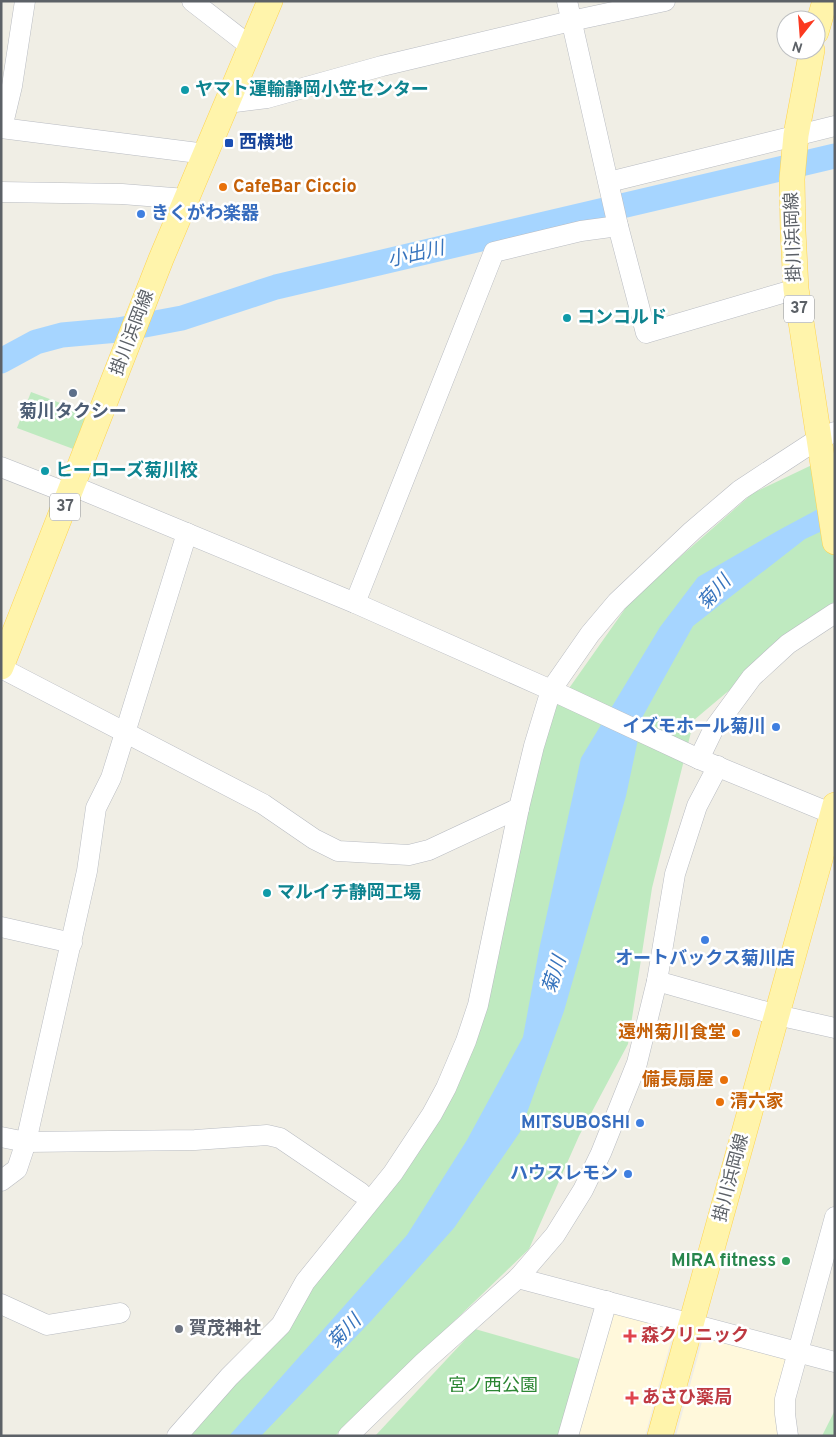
<svg xmlns="http://www.w3.org/2000/svg" width="836" height="1437" font-family="Overpass,'Noto Sans JP',sans-serif">
  <style>
    .commercial { fill: #fff8db }
    .green { fill: #bfeac0 }
    .water { fill: #a6d5ff }
    .lines { fill: none; stroke-linecap: round; stroke-linejoin: round }
    .river { stroke: #a6d5ff; stroke-width: 25 }
    .minor-casing { stroke: #b9bcc2; stroke-width: 21 }
    .major-casing { stroke: #ffd44f; stroke-width: 26 }
    .minor { stroke: #fff; stroke-width: 20 }
    .major { stroke: #fff4ab; stroke-width: 25 }
    .culture-dot { fill: #0f9aa8; stroke: #fff; stroke-width: 2 }
    .transit-dot { fill: #1a4fb4; stroke: #fff; stroke-width: 2 }
    .food-dot { fill: #e8710a; stroke: #fff; stroke-width: 2 }
    .shop-dot { fill: #3f7fe0; stroke: #fff; stroke-width: 2 }
    .service-dot { fill: #5c6f8a; stroke: #fff; stroke-width: 2 }
    .leisure-dot { fill: #2e9e5b; stroke: #fff; stroke-width: 2 }
    .worship-dot { fill: #6b7280; stroke: #fff; stroke-width: 2 }
    .health-dot { fill: #e0444e; stroke: #fff; stroke-width: 2 }
    .labels { text-anchor: middle; dominant-baseline: central; stroke-width: 5; stroke-linejoin: round; paint-order: stroke }
    .shield { fill: #fff; stroke: #8d9095; stroke-width: 1 }
    .shield-label { font-size: 16px; font-weight: bold; fill: #5c6167 }
    .culture-label { font-size: 18px; font-weight: bold; fill: #0d838f; stroke: #fff; text-anchor: start }
    .transit-label { font-size: 18px; font-weight: bold; fill: #164399; stroke: #fff; text-anchor: start }
    .food-label { font-size: 18px; font-weight: bold; fill: #c56008; stroke: #fff; text-anchor: start }
    .shop-label { font-size: 18px; font-weight: bold; fill: #366cbe; stroke: #fff; text-anchor: end }
    .street-label { font-size: 18px; fill: #5c6167; stroke: #fff }
    .service-label { font-size: 18px; font-weight: bold; fill: #4e5e75; stroke: #fff }
    .leisure-label { font-size: 18px; font-weight: bold; fill: #27864d; stroke: #fff; text-anchor: end }
    .worship-label { font-size: 18px; font-weight: bold; fill: #5b616d; stroke: #fff; text-anchor: start }
    .health-label { font-size: 18px; font-weight: bold; fill: #be3a42; stroke: #fff; text-anchor: start }
    .park-label { font-size: 18px; fill: #2c8633; stroke: #fff }
    .water-label { font-size: 19px; font-style: italic; fill: #3774bd; stroke: #fff }
  </style>
  <rect width="100%" height="100%" fill="#f0eee5"/>
  <g class="commercial">
    <path d="M 608,1312 L 670,1323 L 674,1330 L 645,1436 L 574,1436 Z"/>
    <path d="M 710,1333 L 786,1355 L 783,1436 L 676,1436 L 703,1338 Z"/>
  </g>
  <g class="green">
    <path d="M 31,392 L 87,413 L 76,450 L 17,428 Z"/>
    <path d="M 835,454 L 835,601 L 694,720 L 652,888 L 628,1044 L 579,1136 L 529,1249 L 335,1436 L 184,1436 L 305,1290 L 453,1091 L 514,866 L 553,711 L 632,599 L 753,493 Z"/>
    <path d="M 475,1329 L 583,1360 L 562,1436 L 375,1436 Z"/>
    <path d="M 835,1410 L 835,1436 L 822,1436 Z"/>
  </g>
  <path class="water" d="M 835,500 L 835,525 L 805,539 L 693,626 L 643,716 L 626,796 L 564,1011 L 520,1132 L 454,1228 L 371,1321 L 261,1436 L 229,1436 L 407,1235 L 467,1140 L 523,1037 L 539,950 L 581,758 L 660,627 L 698,577 L 779,530 Z"/>
  <g class="lines">
    <path class="river" d="M 1,361 L 36,342 L 62,335 L 118,330 L 182,318 L 276,287 L 835,156"/>
    <defs>
      <g id="minor">
        <path d="M 192,1 L 250,46"/>
        <path d="M 567,1 L 618,226 L 646,333 L 796,289"/>
        <path d="M 227,103 L 267,98 L 382,66 L 571,21 L 665,1"/>
        <path d="M 1,128 L 206,154"/>
        <path d="M 2,128 L 12,86 L 25,1"/>
        <path d="M 609,182 L 835,126"/>
        <path d="M 1,192 L 122,194 L 186,199"/>
        <path d="M 1,467 L 70,494"/>
        <path d="M 73,486 L 355,603 L 551,690 L 699,759 L 835,815"/>
        <path d="M 355,603 L 494,252 L 581,231 L 618,226"/>
        <path d="M 1,668 L 263,804 L 314,839 L 338,851 L 409,855 L 429,850 L 519,808"/>
        <path d="M 699,759 L 713,730 L 752,677 L 788,644 L 835,613"/>
        <path d="M 1,927 L 72,943"/>
        <path d="M 657,981 L 777,1015 L 835,1028"/>
        <path d="M 1,1137 L 26,1142 L 195,1140 L 267,1135 L 280,1138 L 361,1193"/>
        <path d="M 1,1181 L 17,1169 L 26,1142 L 87,871 L 96,808 L 111,778 L 187,533"/>
        <path d="M 518,1278 L 835,1362"/>
        <path d="M 1,1304 L 47,1325 L 120,1313"/>
        <path d="M 177,1436 L 229,1377 L 281,1325 L 305,1282 L 393,1173 L 432,1114 L 446,1088 L 466,1041 L 478,1005 L 519,808 L 534,746 L 551,690 L 590,634 L 617,602 L 692,531 L 740,490 L 818,439 L 835,432"/>
        <path d="M 348,1436 L 424,1362 L 518,1278 L 555,1235 L 583,1190 L 601,1153 L 637,1063 L 657,981 L 675,874 L 697,806 L 718,766"/>
        <path d="M 568,1436 L 607,1301"/>
        <path d="M 788,1436 L 785,1414 L 785,1399 L 835,1217"/>
      </g>
      <g id="major">
        <path d="M 816,32 L 825,1"/>
        <path d="M 812,50 L 796,135 L 792,179 L 793,231 L 796,289 L 835,542"/>
        <path d="M 1,667 L 161,259 L 270,1"/>
        <path d="M 660,1436 L 835,805"/>
      </g>
    </defs>
    <use href="#minor" class="minor-casing"/>
    <use href="#major" class="major-casing"/>
    <use href="#minor" class="minor"/>
    <use href="#major" class="major"/>
  </g>
  <g class="culture-dot">
    <circle cx="185" cy="90" r="5"/>
    <circle cx="567" cy="318" r="5"/>
    <circle cx="45" cy="471" r="5"/>
    <circle cx="267" cy="893" r="5"/>
  </g>
  <rect class="transit-dot" x="224" y="138" width="10" height="10" rx="2.5"/>
  <g class="food-dot">
    <circle cx="223" cy="187" r="5"/>
    <circle cx="736" cy="1033" r="5"/>
    <circle cx="724" cy="1080" r="5"/>
    <circle cx="720" cy="1102" r="5"/>
  </g>
  <g class="shop-dot">
    <circle cx="141" cy="214" r="5"/>
    <circle cx="776" cy="727" r="5"/>
    <circle cx="705" cy="940" r="5"/>
    <circle cx="640" cy="1123" r="5"/>
    <circle cx="628" cy="1174" r="5"/>
  </g>
  <circle class="service-dot" cx="73" cy="393" r="5"/>
  <circle class="leisure-dot" cx="786" cy="1261" r="5"/>
  <circle class="worship-dot" cx="179" cy="1329" r="5"/>
  <g class="health-dot">
    <path d="M627.5 1328.5h5v5h5v5h-5v5h-5v-5h-5v-5h5z"/>
    <path d="M629.5 1390.5h5v5h5v5h-5v5h-5v-5h-5v-5h5z"/>
  </g>
  <g class="labels">
    <g class="shield">
      <rect x="784" y="295.5" width="30" height="27" rx="4"/>
      <rect x="50" y="493.5" width="30" height="27" rx="4"/>
    </g>
    <g class="shield-label">
      <text x="799" y="309">37</text>
      <text x="65" y="507">37</text>
    </g>
    <g class="culture-label">
      <text x="195" y="90">ヤマト運輸静岡小笠センター</text>
      <text x="577" y="318">コンコルド</text>
      <text x="55" y="471">ヒーローズ菊川校</text>
      <text x="277" y="893">マルイチ静岡工場</text>
    </g>
    <g class="transit-label">
      <text x="239" y="143">西横地</text>
    </g>
    <g class="food-label">
      <text x="233" y="187">CafeBar Ciccio</text>
      <text x="726" y="1033" text-anchor="end">遠州菊川食堂</text>
      <text x="714" y="1080" text-anchor="end">備長扇屋</text>
      <text x="730" y="1102">清六家</text>
    </g>
    <g class="shop-label">
      <text x="151" y="214" text-anchor="start">きくがわ楽器</text>
      <text x="766" y="727">イズモホール菊川</text>
      <text x="705" y="959" text-anchor="middle">オートバックス菊川店</text>
      <text x="630" y="1123">MITSUBOSHI</text>
      <text x="618" y="1174">ハウスレモン</text>
    </g>
    <g class="street-label">
      <text transform="translate(794 237) rotate(-92)">掛川浜岡線</text>
      <text transform="translate(133 333) rotate(-69)">掛川浜岡線</text>
      <text transform="translate(732 1178) rotate(-75)">掛川浜岡線</text>
    </g>
    <g class="service-label">
      <text x="73" y="412">菊川タクシー</text>
    </g>
    <g class="leisure-label">
      <text x="776" y="1261">MIRA fitness</text>
    </g>
    <g class="worship-label">
      <text x="189" y="1329">賀茂神社</text>
    </g>
    <g class="health-label">
      <text x="641" y="1336">森クリニック</text>
      <text x="642" y="1398">あさひ薬局</text>
    </g>
    <g class="park-label">
      <text x="493" y="1386">宮ノ西公園</text>
    </g>
    <g class="water-label">
      <text transform="translate(416 255) rotate(-13)">小出川</text>
      <text transform="translate(715 593) rotate(-48)">菊川</text>
      <text transform="translate(555 975) rotate(-72)">菊川</text>
      <text transform="translate(345 1332) rotate(-46)">菊川</text>
    </g>
  </g>
  <rect width="836" height="1437" fill="none" stroke="#5c6167" stroke-width="5"/>
  <g transform="translate(801 35) rotate(197)"><circle r="24" fill="#ffffff" stroke="#bec0c2"/>
  <path d="M0-4L9 19L0 12L-9 19Z" fill="#fb3920"/>
  <text y="-8" font-size="14" font-weight="bold" text-anchor="middle" fill="#5c6167">N</text>
  </g>
</svg>
